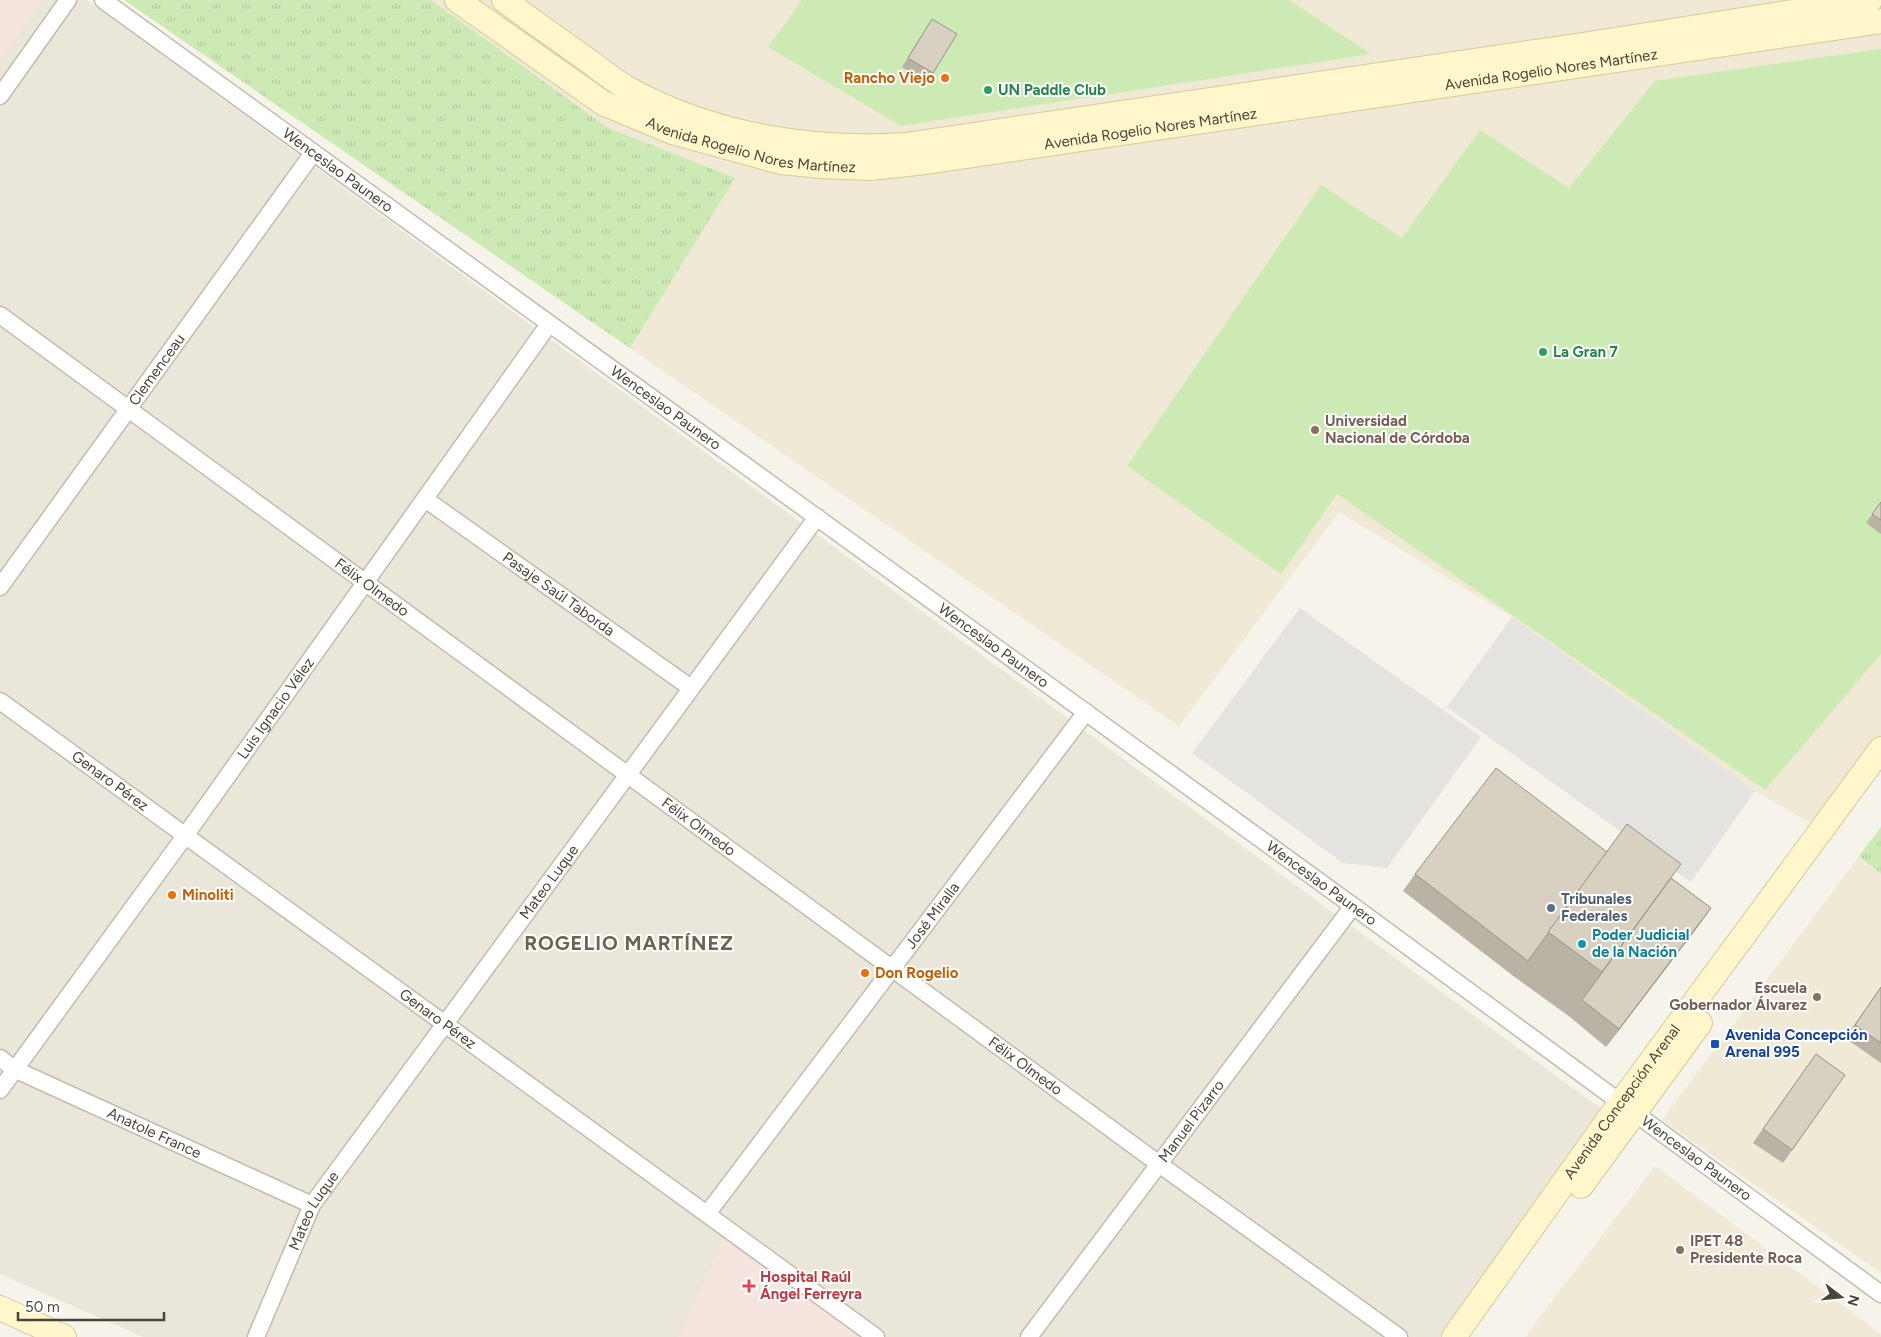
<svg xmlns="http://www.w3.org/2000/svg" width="1881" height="1337" font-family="Figtree,sans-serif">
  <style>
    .residential { fill: #eae6d9 }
    .education { fill: #efe9d5 }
    .medical { fill: #f6e4df }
    .grass { fill: url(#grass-tufts) }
    .pitch { fill: #ceeab4 }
    .parking { fill: #e5e3df }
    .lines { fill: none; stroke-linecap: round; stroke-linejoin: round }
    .street-casing { stroke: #c2bcad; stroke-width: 19 }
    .secondary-casing { stroke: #d6ca9a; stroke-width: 26 }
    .street { stroke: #fff; stroke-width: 16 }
    .secondary { stroke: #fff6cc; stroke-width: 24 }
    .wall { fill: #bab3a5 }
    .shaded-wall { fill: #979286 }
    .building { fill: #d8d0c0; stroke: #979286 }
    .food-dot { fill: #e8710a; stroke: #fff; stroke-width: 2 }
    .leisure-dot { fill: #2e9e5b; stroke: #fff; stroke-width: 2 }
    .education-dot { fill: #8d6e63; stroke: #fff; stroke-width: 2 }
    .service-dot { fill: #5c6f8a; stroke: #fff; stroke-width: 2 }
    .culture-dot { fill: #0f9aa8; stroke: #fff; stroke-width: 2 }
    .transit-dot { fill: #1a4fb4; stroke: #fff; stroke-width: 2 }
    .health-dot { fill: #e0444e; stroke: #fff; stroke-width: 2 }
    .labels { text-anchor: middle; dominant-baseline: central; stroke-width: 4; stroke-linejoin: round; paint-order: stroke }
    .street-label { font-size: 15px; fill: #4a4538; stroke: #fff }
    .food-label { font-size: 15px; font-weight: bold; fill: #c56008; stroke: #fff; text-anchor: start }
    .leisure-label { font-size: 15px; font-weight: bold; fill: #27864d; stroke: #fff; text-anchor: start }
    .education-label { font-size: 15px; font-weight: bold; fill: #785e54; stroke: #fff; text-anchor: start }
    .service-label { font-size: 15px; font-weight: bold; fill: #4e5e75; stroke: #fff; text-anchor: start }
    .culture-label { font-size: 15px; font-weight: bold; fill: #0d838f; stroke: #fff; text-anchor: start }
    .transit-label { font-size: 15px; font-weight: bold; fill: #164399; stroke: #fff; text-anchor: start }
    .health-label { font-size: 15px; font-weight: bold; fill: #be3a42; stroke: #fff; text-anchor: start }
    .district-label { font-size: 20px; font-weight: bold; letter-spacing: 1px; fill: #6e634f; stroke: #fff }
  </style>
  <defs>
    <pattern id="grass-tufts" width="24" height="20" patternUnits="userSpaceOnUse" patternTransform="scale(1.25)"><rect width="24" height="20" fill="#ceeab4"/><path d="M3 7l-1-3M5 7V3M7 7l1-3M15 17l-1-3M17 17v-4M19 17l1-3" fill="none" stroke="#b2ca9c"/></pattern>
  </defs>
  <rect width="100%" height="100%" fill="#f6f3eb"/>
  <path class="residential" d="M 0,0 L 87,0 L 1604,1111 L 1440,1337 L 143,1337 L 0,1274 Z"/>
  <g class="education">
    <path d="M 124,0 L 1881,0 L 1881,740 L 1818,827 L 1755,791 L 1512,617 L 1339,512 L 1179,726 Z"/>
    <path d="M 1859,856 L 1881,874 L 1881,1273 L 1662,1120 Z"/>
    <path d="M 1655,1166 L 1881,1334 L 1881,1337 L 1525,1337 Z"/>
  </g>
  <g class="medical">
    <path d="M 0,0 L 43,0 L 0,61 Z"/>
    <path d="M 725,1235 L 866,1337 L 679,1337 Z"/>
  </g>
  <g class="grass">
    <path d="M 124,0 L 431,0 L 608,128 L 735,178 L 630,348 Z"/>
    <path d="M 1881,827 L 1881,874 L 1859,856 Z"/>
  </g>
  <g class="pitch">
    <path d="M 802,0 L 1289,0 L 1371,54 L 901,126 L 768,47 Z"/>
    <path d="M 1881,49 L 1881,654 L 1765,790 L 1337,494 L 1281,574 L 1127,466 L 1321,185 L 1402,238 L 1480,130 L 1569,188 L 1655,81 Z"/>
  </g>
  <g class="parking">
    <path d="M 1300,608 L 1481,737 L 1387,868 L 1343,863 L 1192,753 Z"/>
    <path d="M 1512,617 L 1755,791 L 1691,882 L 1447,707 Z"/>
  </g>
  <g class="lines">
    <defs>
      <g id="street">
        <path id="s1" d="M 103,0 L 1353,906 L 1881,1294"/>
        <path d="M 0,96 L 68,0"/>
        <path id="s2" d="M 0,315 L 1159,1164 L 1399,1337"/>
        <path id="s3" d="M 425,499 L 691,688"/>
        <path id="s4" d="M 0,587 L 313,153"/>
        <path id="s5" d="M 0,701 L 876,1337"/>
        <path id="s6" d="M 0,1058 L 14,1069 L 312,1205"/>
        <path id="s7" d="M 0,1090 L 185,836 L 549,324"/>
        <path id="s8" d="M 707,1214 L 1086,712"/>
        <path id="s9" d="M 256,1337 L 312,1205 L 817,517"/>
        <path id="s10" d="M 1029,1337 L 1353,906"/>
      </g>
      <g id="secondary">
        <path id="s11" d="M 457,0 L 603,103 L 672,132 L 781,162 L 821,166 L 870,168 L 926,162 L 1881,21"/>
        <path d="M 504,0 C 532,21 561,41 590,62 C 604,72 618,84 634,92 C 717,136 813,151 906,145 L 1576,46 L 1870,0"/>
        <path d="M 1581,1186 L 1700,1023"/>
        <path d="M 0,1308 L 64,1337"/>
        <path id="s12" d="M 1454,1337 L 1621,1102 L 1881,749"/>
      </g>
    </defs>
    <use href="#street" class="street-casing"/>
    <use href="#secondary" class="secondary-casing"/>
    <use href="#street" class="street"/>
    <use href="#secondary" class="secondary"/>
  </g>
  <g class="wall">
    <path d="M 932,19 L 933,73 L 927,82 L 902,67 Z"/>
    <path d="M 1881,502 L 1881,534 L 1866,523 Z"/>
    <path d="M 1607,852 L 1671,878 L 1711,908 L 1699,925 L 1606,1047 L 1570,1017 L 1516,978 L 1403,891 L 1415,874 Z"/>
    <path d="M 1881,987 L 1881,1063 L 1845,1038 Z"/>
    <path d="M 1816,1054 L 1845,1075 L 1783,1163 L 1753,1143 Z"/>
  </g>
  <path class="shaded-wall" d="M 1711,908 L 1699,925 L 1606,1047 L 1619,1029 Z"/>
  <g class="building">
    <path d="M 932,19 L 957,34 L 933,73 L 908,58 Z"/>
    <path d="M 1881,502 L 1881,520 L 1872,514 Z"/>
    <path d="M 1496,768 L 1607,852 L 1528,961 L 1415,874 Z"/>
    <path d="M 1627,824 L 1681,864 L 1602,972 L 1548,932 Z"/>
    <path d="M 1671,878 L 1711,908 L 1619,1029 L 1582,1000 Z"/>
    <path d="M 1881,987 L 1881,1043 L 1855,1025 Z"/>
    <path d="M 1816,1054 L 1845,1075 L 1792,1150 L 1763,1129 Z"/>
  </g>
  <g class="food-dot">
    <circle cx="945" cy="78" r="5"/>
    <circle cx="172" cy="895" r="5"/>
    <circle cx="865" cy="973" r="5"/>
  </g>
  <g class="leisure-dot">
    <circle cx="988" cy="90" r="5"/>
    <circle cx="1543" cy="352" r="5"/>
  </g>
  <g class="education-dot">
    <circle cx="1315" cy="430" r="5"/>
    <circle cx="1817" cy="997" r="5"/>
    <circle cx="1680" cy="1250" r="5"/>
  </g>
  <circle class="service-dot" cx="1551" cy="908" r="5"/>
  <circle class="culture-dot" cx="1582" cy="944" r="5"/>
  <rect class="transit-dot" x="1710" y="1039" width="10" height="10" rx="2.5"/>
  <path class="health-dot" d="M746.5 1278.5h5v5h5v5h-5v5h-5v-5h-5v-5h5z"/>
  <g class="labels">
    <g class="street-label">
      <text stroke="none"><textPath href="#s11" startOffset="1144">Avenida Rogelio Nores Martínez</textPath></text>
      <text stroke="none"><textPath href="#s11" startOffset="739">Avenida Rogelio Nores Martínez</textPath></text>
      <text stroke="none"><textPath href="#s11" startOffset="334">Avenida Rogelio Nores Martínez</textPath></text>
      <text stroke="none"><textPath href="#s1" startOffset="290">Wenceslao Paunero</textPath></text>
      <text stroke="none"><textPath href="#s4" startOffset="268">Clemenceau</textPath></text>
      <text stroke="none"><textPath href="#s1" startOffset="695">Wenceslao Paunero</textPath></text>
      <text stroke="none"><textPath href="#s2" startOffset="461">Félix Olmedo</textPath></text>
      <text stroke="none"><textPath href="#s3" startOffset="164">Pasaje Saúl Taborda</textPath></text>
      <text stroke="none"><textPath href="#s1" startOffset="1100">Wenceslao Paunero</textPath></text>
      <text stroke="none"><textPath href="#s7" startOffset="471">Luis Ignacio Vélez</textPath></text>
      <text stroke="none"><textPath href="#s5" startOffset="136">Genaro Pérez</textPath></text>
      <text stroke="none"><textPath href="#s2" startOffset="866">Félix Olmedo</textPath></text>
      <text stroke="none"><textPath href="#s9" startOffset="544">Mateo Luque</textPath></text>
      <text stroke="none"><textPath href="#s1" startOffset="1505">Wenceslao Paunero</textPath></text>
      <text stroke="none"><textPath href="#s8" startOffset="374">José Miralla</textPath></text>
      <text stroke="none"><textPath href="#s5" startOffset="541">Genaro Pérez</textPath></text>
      <text stroke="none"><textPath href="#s2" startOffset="1271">Félix Olmedo</textPath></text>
      <text stroke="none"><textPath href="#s12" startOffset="289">Avenida Concepción Arenal</textPath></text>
      <text stroke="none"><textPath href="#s10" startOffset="270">Manuel Pizarro</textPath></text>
      <text stroke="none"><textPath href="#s6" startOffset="172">Anatole France</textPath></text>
      <text stroke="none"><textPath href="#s1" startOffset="1970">Wenceslao Paunero</textPath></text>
      <text stroke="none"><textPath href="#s9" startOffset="139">Mateo Luque</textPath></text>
    </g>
    <g class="food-label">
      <text x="935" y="78" text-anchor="end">Rancho Viejo</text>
      <text x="182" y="895">Minoliti</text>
      <text x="875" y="973">Don Rogelio</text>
    </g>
    <g class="leisure-label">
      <text x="998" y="90">UN Paddle Club</text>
      <text x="1553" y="352">La Gran 7</text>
    </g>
    <g class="education-label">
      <text x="1325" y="421">Universidad<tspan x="1325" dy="17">Nacional de Córdoba</tspan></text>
      <text x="1807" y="988" text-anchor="end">Escuela<tspan x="1807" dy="17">Gobernador Álvarez</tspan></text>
      <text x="1690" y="1241">IPET 48<tspan x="1690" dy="17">Presidente Roca</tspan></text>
    </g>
    <g class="service-label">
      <text x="1561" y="899">Tribunales<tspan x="1561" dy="17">Federales</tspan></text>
    </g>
    <g class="culture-label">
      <text x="1592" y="935">Poder Judicial<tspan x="1592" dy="17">de la Nación</tspan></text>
    </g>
    <g class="transit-label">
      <text x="1725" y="1035">Avenida Concepción<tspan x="1725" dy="17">Arenal 995</tspan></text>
    </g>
    <g class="health-label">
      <text x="760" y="1277">Hospital Raúl<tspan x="760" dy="17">Ángel Ferreyra</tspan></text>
    </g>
    <g class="district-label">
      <text x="629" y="943">ROGELIO MARTÍNEZ</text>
    </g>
  </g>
  <g transform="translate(1841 1297) rotate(106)" stroke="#ffffff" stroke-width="4" paint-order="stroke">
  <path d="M0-4L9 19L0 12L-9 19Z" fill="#4a4538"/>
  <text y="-8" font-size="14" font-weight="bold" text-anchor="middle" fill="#4a4538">N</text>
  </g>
  <path d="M18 1312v8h146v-8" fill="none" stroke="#4a4538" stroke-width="2.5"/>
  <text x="25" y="1312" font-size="15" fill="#4a4538" stroke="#ffffff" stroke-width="4" paint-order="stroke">50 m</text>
</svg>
